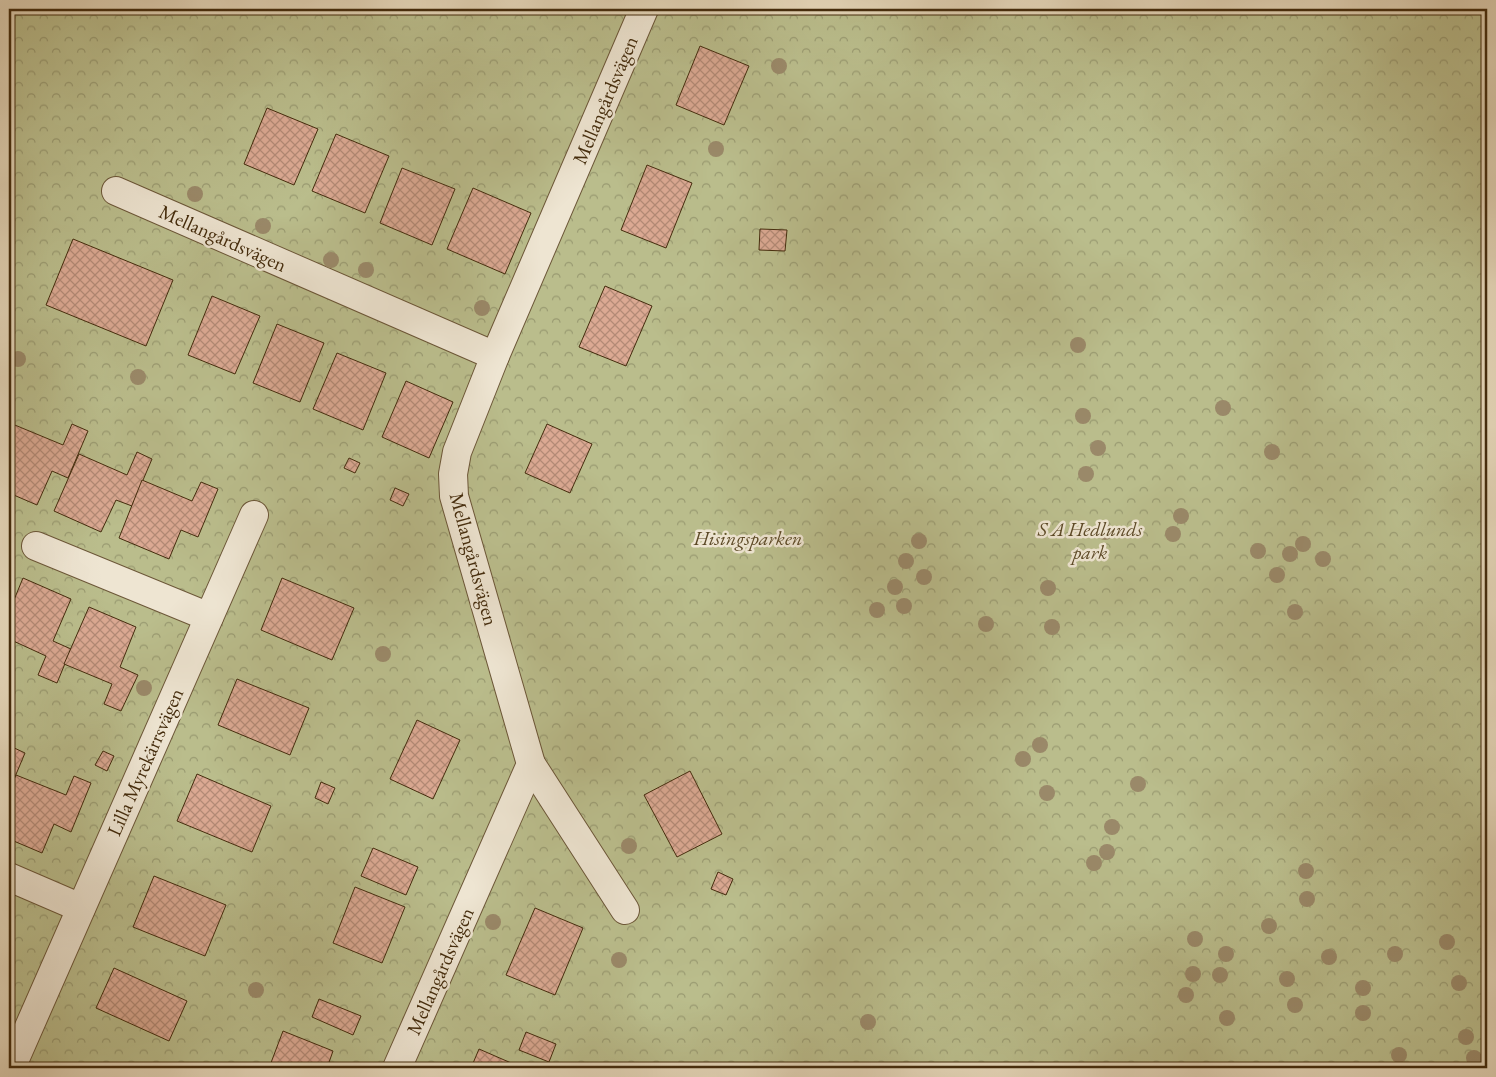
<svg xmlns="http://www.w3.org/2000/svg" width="1496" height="1077" font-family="'EB Garamond',serif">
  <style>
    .forest { fill: url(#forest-crowns); stroke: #7f744c }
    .building { fill: url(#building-cross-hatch); stroke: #442c0d }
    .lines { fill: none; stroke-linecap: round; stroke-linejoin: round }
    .minor-casing { stroke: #6c5738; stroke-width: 30 }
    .minor { stroke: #eee5d2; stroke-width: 28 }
    .tree { fill: #9a8969 }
    .labels { text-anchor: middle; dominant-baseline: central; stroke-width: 5; stroke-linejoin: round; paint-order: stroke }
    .street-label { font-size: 20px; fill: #442c0d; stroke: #eee5d2 }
    .park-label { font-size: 20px; font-style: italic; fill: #5c4926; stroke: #eee5d2 }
  </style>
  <defs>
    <pattern id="forest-crowns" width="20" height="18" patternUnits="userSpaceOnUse" patternTransform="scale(1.25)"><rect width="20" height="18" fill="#babd8c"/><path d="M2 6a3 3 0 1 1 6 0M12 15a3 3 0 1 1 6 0" fill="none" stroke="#999a71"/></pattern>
    <pattern id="building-cross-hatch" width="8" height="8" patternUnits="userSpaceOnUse" patternTransform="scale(1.25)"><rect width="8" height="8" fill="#dba993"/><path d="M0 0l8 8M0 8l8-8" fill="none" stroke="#b38a76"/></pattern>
  </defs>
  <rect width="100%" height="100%" fill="#e5d7ba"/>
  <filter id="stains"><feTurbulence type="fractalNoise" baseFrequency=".004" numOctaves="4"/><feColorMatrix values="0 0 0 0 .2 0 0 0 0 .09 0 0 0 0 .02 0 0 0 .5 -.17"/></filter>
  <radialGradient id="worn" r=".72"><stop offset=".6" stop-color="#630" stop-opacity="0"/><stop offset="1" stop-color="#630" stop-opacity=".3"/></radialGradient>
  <rect class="forest" x="9" y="9" width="1478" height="1059"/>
  <g class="building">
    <path d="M 700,46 L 749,66 L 724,125 L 676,105 Z"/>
    <path d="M 267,108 L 318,129 L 294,185 L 244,164 Z"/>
    <path d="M 336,134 L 389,156 L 365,213 L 312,191 Z"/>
    <path d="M 647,165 L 692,183 L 666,248 L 621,230 Z"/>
    <path d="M 402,168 L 455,189 L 432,245 L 380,223 Z"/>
    <path d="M 473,188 L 531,213 L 505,274 L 447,249 Z"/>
    <path d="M 760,229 L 787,230 L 785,251 L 759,250 Z"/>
    <path d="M 73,239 L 173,280 L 146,346 L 46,305 Z"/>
    <path d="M 605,286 L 652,306 L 626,366 L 579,347 Z"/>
    <path d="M 212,296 L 260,316 L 235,374 L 188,355 Z"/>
    <path d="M 277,324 L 324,343 L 300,402 L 253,383 Z"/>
    <path d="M 337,353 L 386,373 L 363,430 L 313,409 Z"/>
    <path d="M 406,381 L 453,402 L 429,458 L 382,437 Z"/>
    <path d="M 10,423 L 63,445 L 72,424 L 88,431 L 68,478 L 52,471 L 37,505 L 9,493 Z"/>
    <path d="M 547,424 L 592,444 L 570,493 L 525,473 Z"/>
    <path d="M 137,452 L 152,459 L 132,506 L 116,500 L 101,532 L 54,511 L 79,454 L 127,475 Z"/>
    <path d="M 349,458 L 360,463 L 355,473 L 344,468 Z"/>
    <path d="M 142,480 L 192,501 L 201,482 L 218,489 L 198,537 L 181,530 L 169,559 L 119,538 Z"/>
    <path d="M 395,488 L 409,494 L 403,506 L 390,500 Z"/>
    <path d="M 23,578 L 71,599 L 53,641 L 71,649 L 57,683 L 38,675 L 46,656 L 9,639 L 9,612 Z"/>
    <path d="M 282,578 L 354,608 L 332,660 L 261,630 Z"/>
    <path d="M 89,607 L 136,627 L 120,667 L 138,675 L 121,711 L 104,704 L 112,684 L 64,664 Z"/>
    <path d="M 237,679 L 309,708 L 290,755 L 218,725 Z"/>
    <path d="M 417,720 L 460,740 L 433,799 L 390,779 Z"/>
    <path d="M 10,746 L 25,753 L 9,791 L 9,748 Z"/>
    <path d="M 103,751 L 114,756 L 107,771 L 95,765 Z"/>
    <path d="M 690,771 L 722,834 L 677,857 L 644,795 Z"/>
    <path d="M 197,774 L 271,806 L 252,852 L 177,821 Z"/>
    <path d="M 16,775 L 66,795 L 74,776 L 91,783 L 71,832 L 54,824 L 42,853 L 9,839 L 9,791 Z"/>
    <path d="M 321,782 L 335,788 L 328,804 L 315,798 Z"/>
    <path d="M 373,848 L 418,867 L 406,895 L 361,876 Z"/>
    <path d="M 718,872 L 733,879 L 726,895 L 711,889 Z"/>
    <path d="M 154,876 L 226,905 L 205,956 L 133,927 Z"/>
    <path d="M 355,887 L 405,907 L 382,963 L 333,943 Z"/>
    <path d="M 535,908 L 583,928 L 555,995 L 506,975 Z"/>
    <path d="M 114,968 L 187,1001 L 169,1041 L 96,1008 Z"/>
    <path d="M 319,999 L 361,1016 L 353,1035 L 312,1017 Z"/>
    <path d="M 283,1031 L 333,1051 L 327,1068 L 269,1068 Z"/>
    <path d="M 526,1032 L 556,1044 L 549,1062 L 519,1050 Z"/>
    <path d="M 479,1049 L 518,1066 L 517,1068 L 471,1068 Z"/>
  </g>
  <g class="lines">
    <defs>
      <g id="minor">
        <path d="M 116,191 L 495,356"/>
        <path d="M 36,546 L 209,617"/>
        <path d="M 531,764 L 625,910"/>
        <path d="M 9,877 L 81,908"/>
        <path d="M 11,1068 L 254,515"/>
        <path d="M 397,1068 L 531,764 L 454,496 L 453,474 L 457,452 L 495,356 L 644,9"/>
      </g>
    </defs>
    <use href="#minor" class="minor-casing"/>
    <use href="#minor" class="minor"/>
  </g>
  <g class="tree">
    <circle cx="779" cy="66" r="8"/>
    <circle cx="716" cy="149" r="8"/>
    <circle cx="195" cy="194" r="8"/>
    <circle cx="263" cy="226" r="8"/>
    <circle cx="331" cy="260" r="8"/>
    <circle cx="366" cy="270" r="8"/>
    <circle cx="482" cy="308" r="8"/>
    <circle cx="1078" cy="345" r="8"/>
    <circle cx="18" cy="359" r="8"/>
    <circle cx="138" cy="377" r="8"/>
    <circle cx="1223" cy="408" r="8"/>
    <circle cx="1083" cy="416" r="8"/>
    <circle cx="1098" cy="448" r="8"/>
    <circle cx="1272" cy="452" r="8"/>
    <circle cx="1086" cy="474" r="8"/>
    <circle cx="1181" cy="516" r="8"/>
    <circle cx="1105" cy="532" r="8"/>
    <circle cx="1173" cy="534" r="8"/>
    <circle cx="919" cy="541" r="8"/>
    <circle cx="1303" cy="544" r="8"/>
    <circle cx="1258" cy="551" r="8"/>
    <circle cx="1290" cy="554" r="8"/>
    <circle cx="1323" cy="559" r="8"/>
    <circle cx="906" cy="561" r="8"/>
    <circle cx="1277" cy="575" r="8"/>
    <circle cx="924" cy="577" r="8"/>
    <circle cx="895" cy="587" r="8"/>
    <circle cx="1048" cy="588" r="8"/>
    <circle cx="904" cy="606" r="8"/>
    <circle cx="877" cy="610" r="8"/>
    <circle cx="1295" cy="612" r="8"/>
    <circle cx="986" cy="624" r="8"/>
    <circle cx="1052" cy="627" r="8"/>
    <circle cx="383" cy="654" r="8"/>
    <circle cx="144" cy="688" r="8"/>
    <circle cx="1040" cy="745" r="8"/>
    <circle cx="1023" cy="759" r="8"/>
    <circle cx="1138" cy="784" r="8"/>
    <circle cx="1047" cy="793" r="8"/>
    <circle cx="1112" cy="827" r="8"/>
    <circle cx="629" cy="846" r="8"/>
    <circle cx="1107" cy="852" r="8"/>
    <circle cx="1094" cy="863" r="8"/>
    <circle cx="1306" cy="871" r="8"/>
    <circle cx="1307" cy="899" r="8"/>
    <circle cx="493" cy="922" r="8"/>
    <circle cx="1269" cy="926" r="8"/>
    <circle cx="1195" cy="939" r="8"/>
    <circle cx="1447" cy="942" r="8"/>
    <circle cx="1226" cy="954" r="8"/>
    <circle cx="1395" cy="954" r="8"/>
    <circle cx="1329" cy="957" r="8"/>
    <circle cx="619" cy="960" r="8"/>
    <circle cx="1193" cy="974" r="8"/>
    <circle cx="1220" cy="975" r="8"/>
    <circle cx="1287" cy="979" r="8"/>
    <circle cx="1459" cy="983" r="8"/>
    <circle cx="1363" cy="988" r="8"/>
    <circle cx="256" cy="990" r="8"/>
    <circle cx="1186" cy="995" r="8"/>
    <circle cx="1295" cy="1005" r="8"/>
    <circle cx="1363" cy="1013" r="8"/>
    <circle cx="1227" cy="1018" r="8"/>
    <circle cx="868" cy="1022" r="8"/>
    <circle cx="1466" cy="1037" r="8"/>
    <circle cx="1399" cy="1055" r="8"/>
    <circle cx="1474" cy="1058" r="8"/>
  </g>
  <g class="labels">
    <g class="street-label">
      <text transform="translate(605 100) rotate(-67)">Mellangårdsvägen</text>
      <text transform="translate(223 238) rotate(24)">Mellangårdsvägen</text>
      <text transform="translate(474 559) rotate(75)">Mellangårdsvägen</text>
      <text transform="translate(145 762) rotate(-66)">Lilla Myrekärrsvägen</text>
      <text transform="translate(440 971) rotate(-66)">Mellangårdsvägen</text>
    </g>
    <g class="park-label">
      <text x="1090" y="529">S A Hedlunds<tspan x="1090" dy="23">park</tspan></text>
      <text x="748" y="538">Hisingsparken</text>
    </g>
  </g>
  <rect width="1496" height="1077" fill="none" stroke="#e5d7ba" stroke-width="30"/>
  <rect x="10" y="10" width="1476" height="1057" fill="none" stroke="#442c0d" stroke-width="2.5"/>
  <rect x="15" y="15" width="1466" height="1047" fill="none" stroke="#442c0d"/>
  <rect width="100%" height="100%" filter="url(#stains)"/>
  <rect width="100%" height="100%" fill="url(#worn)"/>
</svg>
